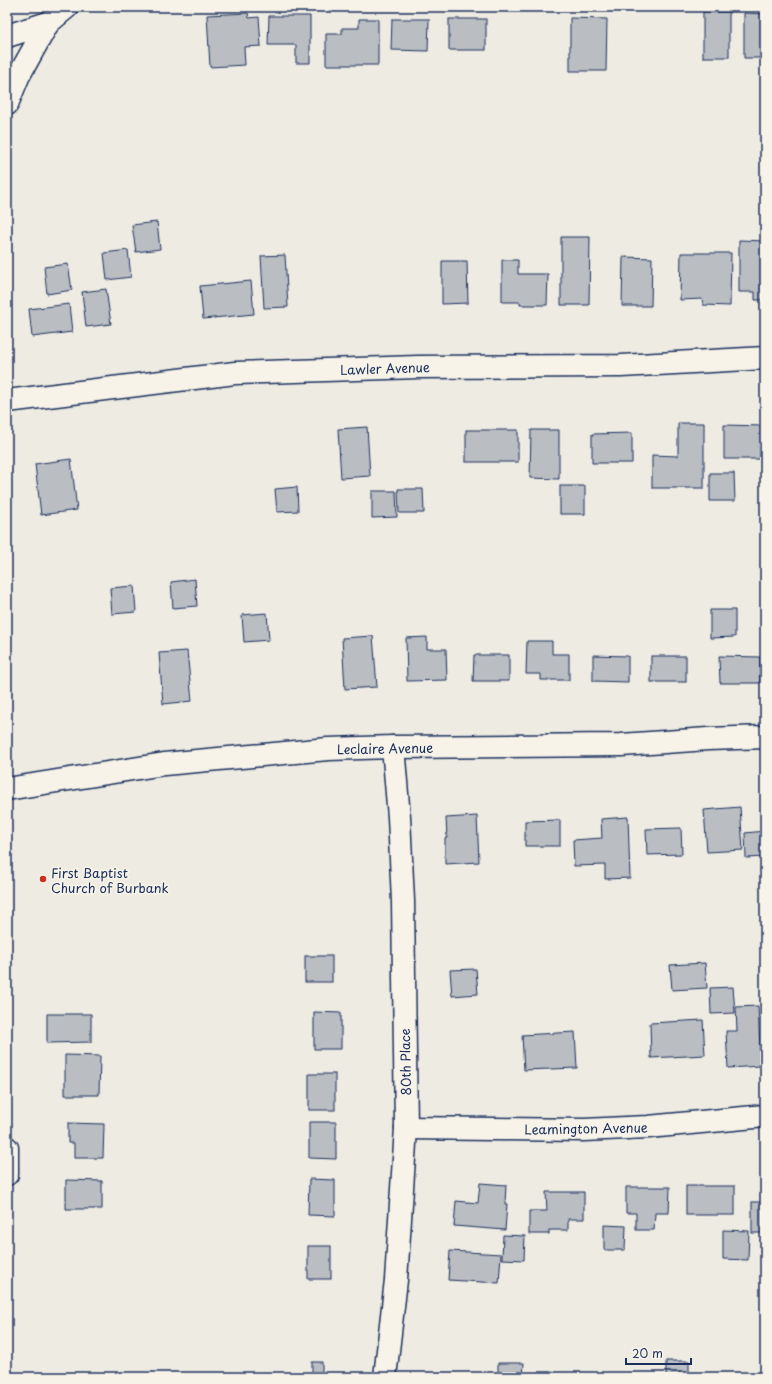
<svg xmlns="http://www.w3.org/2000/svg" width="772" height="1384" font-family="'Playpen Sans',sans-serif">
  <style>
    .building { fill: #babdc2; stroke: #1b2f5e }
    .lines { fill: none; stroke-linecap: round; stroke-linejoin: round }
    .minor-casing { stroke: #1b2f5e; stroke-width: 25 }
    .minor { stroke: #f7f3e8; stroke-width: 22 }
    .poi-dot { fill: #c8321e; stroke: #f7f3e8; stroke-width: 1.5 }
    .labels { text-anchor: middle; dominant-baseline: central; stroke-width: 3.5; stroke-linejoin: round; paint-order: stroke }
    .street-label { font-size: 13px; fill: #1b2f5e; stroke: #f7f3e8 }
    .poi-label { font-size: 13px; fill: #1b2f5e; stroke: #f7f3e8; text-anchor: start }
  </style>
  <rect width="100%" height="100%" fill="#eeebe2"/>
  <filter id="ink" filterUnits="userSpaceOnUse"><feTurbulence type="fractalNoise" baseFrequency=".025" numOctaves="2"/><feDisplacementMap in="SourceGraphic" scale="8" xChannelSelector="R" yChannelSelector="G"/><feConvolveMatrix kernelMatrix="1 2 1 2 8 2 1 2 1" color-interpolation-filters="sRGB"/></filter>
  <g filter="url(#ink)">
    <g class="building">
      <rect x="703" y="12" width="26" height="45"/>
      <path d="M 248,13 L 249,18 L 259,17 L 261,46 L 244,47 L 245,65 L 210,67 L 207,15 Z"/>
      <path d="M 744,13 L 765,14 L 765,58 L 744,58 Z"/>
      <path d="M 269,16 L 310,16 L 310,63 L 296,63 L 296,45 L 268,45 Z"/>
      <path d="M 570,18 L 607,19 L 606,71 L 570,71 Z"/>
      <path d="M 359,19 L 378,19 L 378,65 L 326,65 L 326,34 L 342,34 L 342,28 L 359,28 Z"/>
      <path d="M 392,19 L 429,19 L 428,51 L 391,50 Z"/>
      <rect x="449" y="19" width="37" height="31"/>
      <path d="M 157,222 L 160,249 L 136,252 L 132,225 Z"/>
      <path d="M 561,237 L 590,237 L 589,305 L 561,305 Z"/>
      <path d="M 739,240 L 765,241 L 765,300 L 755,300 L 755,292 L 739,292 Z"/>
      <path d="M 128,250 L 131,277 L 107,280 L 104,253 Z"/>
      <path d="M 681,253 L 731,253 L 730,306 L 703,305 L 702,299 L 680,300 Z"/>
      <path d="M 285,255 L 288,307 L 264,308 L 261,256 Z"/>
      <path d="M 623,257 L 652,258 L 651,306 L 622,306 Z"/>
      <path d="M 502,260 L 518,260 L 518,274 L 548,274 L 547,305 L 520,305 L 520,302 L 502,302 Z"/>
      <path d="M 442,261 L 467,261 L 468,303 L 442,304 Z"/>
      <path d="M 68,264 L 72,290 L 47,294 L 44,267 Z"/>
      <path d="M 251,281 L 254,314 L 203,319 L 200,286 Z"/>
      <path d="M 106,289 L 111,324 L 86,327 L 82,292 Z"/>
      <path d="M 69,304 L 72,332 L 32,337 L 29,309 Z"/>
      <path d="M 678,423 L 704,423 L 704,488 L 652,488 L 652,455 L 678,456 Z"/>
      <path d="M 724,425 L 764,426 L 764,459 L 724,459 Z"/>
      <path d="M 367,427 L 370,476 L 341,478 L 338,429 Z"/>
      <rect x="466" y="430" width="52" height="32"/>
      <path d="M 531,430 L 559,430 L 559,479 L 530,478 Z"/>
      <path d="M 632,433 L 632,463 L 592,463 L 592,434 Z"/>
      <path d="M 71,459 L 77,510 L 41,515 L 35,464 Z"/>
      <path d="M 710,473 L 734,473 L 735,501 L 710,501 Z"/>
      <rect x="560" y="486" width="25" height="28"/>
      <path d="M 297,487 L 298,511 L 277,512 L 275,489 Z"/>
      <path d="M 398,489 L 423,489 L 424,513 L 399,513 Z"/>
      <path d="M 372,491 L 396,491 L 397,517 L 372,518 Z"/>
      <path d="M 195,579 L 197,606 L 173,608 L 171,582 Z"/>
      <path d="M 134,586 L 136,612 L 112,614 L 110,588 Z"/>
      <path d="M 710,610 L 735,610 L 735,637 L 710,638 Z"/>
      <path d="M 267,613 L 269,640 L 244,642 L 242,615 Z"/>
      <path d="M 373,636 L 377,687 L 345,689 L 342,638 Z"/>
      <path d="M 427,637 L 427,649 L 446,649 L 447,680 L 407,681 L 406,638 Z"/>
      <path d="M 527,641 L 552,641 L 552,654 L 569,654 L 569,680 L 541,680 L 541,674 L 526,674 Z"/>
      <path d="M 187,651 L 192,701 L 163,704 L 159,653 Z"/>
      <path d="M 474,655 L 509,655 L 509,681 L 473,681 Z"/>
      <path d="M 593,655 L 628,656 L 628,682 L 593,681 Z"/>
      <rect x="651" y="656" width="35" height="26"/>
      <path d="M 719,656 L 760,657 L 760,683 L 720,683 Z"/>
      <path d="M 740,807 L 743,850 L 707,852 L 704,810 Z"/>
      <path d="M 477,816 L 479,862 L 445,864 L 445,838 L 447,838 L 446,818 Z"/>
      <path d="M 628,817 L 630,878 L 605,879 L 605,865 L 574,866 L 573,840 L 602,838 L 601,819 Z"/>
      <path d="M 560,820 L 560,846 L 525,846 L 525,821 Z"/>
      <path d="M 681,828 L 682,854 L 647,855 L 646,829 Z"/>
      <path d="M 765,831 L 765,857 L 746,858 L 745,833 Z"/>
      <rect x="305" y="956" width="27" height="26"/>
      <path d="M 705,963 L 707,988 L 672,990 L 670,965 Z"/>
      <path d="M 476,969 L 478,994 L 452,996 L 450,970 Z"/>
      <path d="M 733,987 L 735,1013 L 711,1014 L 710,988 Z"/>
      <path d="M 758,1006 L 761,1066 L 728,1068 L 726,1031 L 737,1031 L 736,1007 Z"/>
      <path d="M 314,1012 L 341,1013 L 341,1049 L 314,1049 Z"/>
      <path d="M 47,1014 L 91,1014 L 91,1042 L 47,1043 Z"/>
      <path d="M 703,1020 L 705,1055 L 651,1058 L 650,1023 Z"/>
      <path d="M 575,1032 L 577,1068 L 524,1070 L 522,1035 Z"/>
      <path d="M 65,1055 L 100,1056 L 99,1095 L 65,1095 Z"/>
      <rect x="309" y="1074" width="26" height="36"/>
      <path d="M 309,1122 L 336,1122 L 336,1159 L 309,1158 Z"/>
      <path d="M 68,1123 L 104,1124 L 103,1158 L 74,1158 L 74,1143 L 68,1143 Z"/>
      <path d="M 309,1179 L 335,1180 L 335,1216 L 308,1215 Z"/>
      <path d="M 66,1180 L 102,1181 L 102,1209 L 66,1209 Z"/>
      <path d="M 480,1183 L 506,1185 L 505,1204 L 507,1204 L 505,1230 L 454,1226 L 456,1201 L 478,1203 Z"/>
      <rect x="686" y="1186" width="49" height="29"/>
      <path d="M 626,1187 L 670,1187 L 669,1213 L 655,1213 L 654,1230 L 636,1230 L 636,1213 L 626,1213 Z"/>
      <path d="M 546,1192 L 584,1192 L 584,1219 L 568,1219 L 568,1230 L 549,1230 L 549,1234 L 529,1234 L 529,1211 L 547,1211 Z"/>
      <rect x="752" y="1202" width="13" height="31"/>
      <path d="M 604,1225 L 626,1226 L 625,1250 L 604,1250 Z"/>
      <path d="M 723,1230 L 749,1231 L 748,1260 L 723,1259 Z"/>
      <path d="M 503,1235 L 525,1236 L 524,1260 L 502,1259 Z"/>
      <rect x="308" y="1246" width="23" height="33"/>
      <path d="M 450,1251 L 501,1254 L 499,1283 L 448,1280 Z"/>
      <rect x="666" y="1361" width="23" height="16"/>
      <path d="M 312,1362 L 322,1362 L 322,1374 L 336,1374 L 336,1377 L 312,1377 Z"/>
      <path d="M 498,1363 L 524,1363 L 523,1377 L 498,1377 Z"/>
      <rect x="41" y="1374" width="32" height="3"/>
    </g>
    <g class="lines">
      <defs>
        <g id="minor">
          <path d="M 7,36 L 48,23 L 67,7"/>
          <path d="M 7,104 L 18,77 L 48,23"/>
          <path d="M 7,401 L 235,373 L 418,367 L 621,366 L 765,358"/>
          <path d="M 7,789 L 164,764 L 328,749 L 393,747 L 621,745 L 708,739 L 765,737"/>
          <path d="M 406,1128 L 584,1130 L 648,1127 L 765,1116"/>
          <path d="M 7,1148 L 7,1174"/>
          <path d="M 385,1377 L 396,1280 L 406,1128 L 403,901 L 399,817 L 393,747"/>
        </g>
      </defs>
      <use href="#minor" class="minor-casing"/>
      <use href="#minor" class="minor"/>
    </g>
  </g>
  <circle class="poi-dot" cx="43" cy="879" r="4"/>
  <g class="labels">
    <g class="street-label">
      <text transform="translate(385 368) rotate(-2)">Lawler Avenue</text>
      <text transform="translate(385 748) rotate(-1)">Leclaire Avenue</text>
      <text transform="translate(405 1062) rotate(-91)">80th Place</text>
      <text transform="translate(586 1128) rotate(-1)">Leamington Avenue</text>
    </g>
    <g class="poi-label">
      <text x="51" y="872">First Baptist<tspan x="51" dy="15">Church of Burbank</tspan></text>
    </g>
  </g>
  <rect width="772" height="1384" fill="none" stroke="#f7f3e8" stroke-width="24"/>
  <rect x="12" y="12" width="748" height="1360" fill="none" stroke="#1b2f5e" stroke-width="1.5" filter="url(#ink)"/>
  <path d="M626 1358v6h65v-6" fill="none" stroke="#1b2f5e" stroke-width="2"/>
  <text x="632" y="1358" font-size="12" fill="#1b2f5e" stroke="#f7f3e8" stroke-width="3" paint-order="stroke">20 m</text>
</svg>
